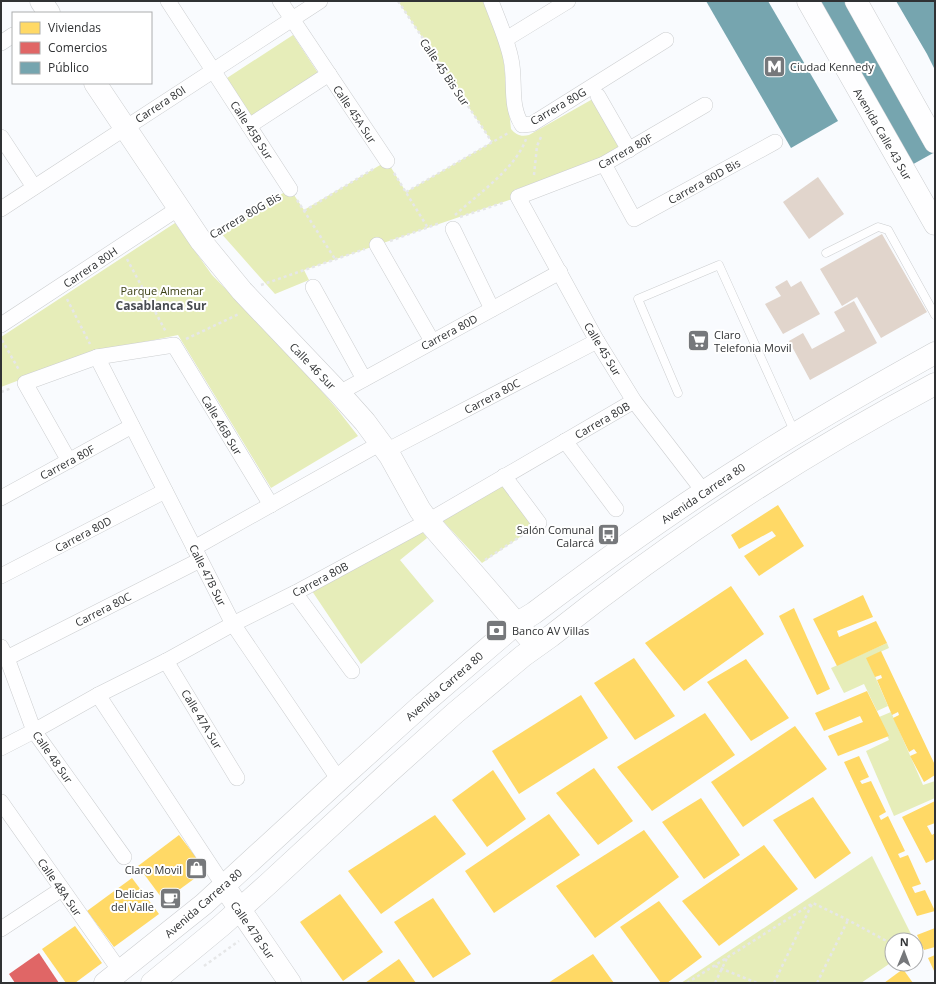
<svg xmlns="http://www.w3.org/2000/svg" width="936" height="984" font-family="'Open Sans',sans-serif">
  <style>
    .green { fill: #e6edb9 }
    .homes { fill: #ffd966 }
    .shops { fill: #e06666 }
    .public { fill: #76a5af }
    .building { fill: #e1d5cc }
    .lines { fill: none; stroke-linecap: round; stroke-linejoin: round }
    .lane-casing { stroke: #ccced0; stroke-width: 9 }
    .street-casing { stroke: #ccced0; stroke-width: 16 }
    .secondary-casing { stroke: #ccced0; stroke-width: 23 }
    .primary-casing { stroke: #ccced0; stroke-width: 23 }
    .path { stroke: #e6e7e8; stroke-width: 2.5; stroke-dasharray: 3 3; stroke-linecap: butt }
    .lane { stroke: #fefeff; stroke-width: 8 }
    .street { stroke: #fefeff; stroke-width: 15 }
    .secondary { stroke: #fefeff; stroke-width: 22 }
    .primary { stroke: #fefeff; stroke-width: 22 }
    .labels { text-anchor: middle; dominant-baseline: central; stroke-width: 4; stroke-linejoin: round; paint-order: stroke }
    .poi-label { font-size: 11px; fill: #303234; stroke: #fff; text-anchor: start }
    .street-label { font-size: 11px; fill: #303234; stroke: #fff }
    .park-label { font-size: 11px; fill: #3c4015; stroke: #fff }
    .neighbourhood-label { font-size: 12px; font-weight: bold; fill: #484c51; stroke: #fff }
  </style>
  <rect width="100%" height="100%" fill="#f9fbfe"/>
  <g class="green">
    <path d="M 398,1 L 483,1 L 499,39 L 503,55 L 511,129 C 516,135 521,137 529,135 L 598,96 L 624,142 L 601,161 L 514,190 L 518,197 L 304,270 L 309,280 L 275,294 L 219,231 L 290,189 L 304,210 L 387,161 L 406,192 L 492,142 Z"/>
    <path d="M 293,35 L 320,76 L 253,119 L 227,78 Z"/>
    <path d="M 175,223 L 212,275 L 295,360 L 337,409 L 358,436 L 271,488 L 178,335 L 91,353 L 1,387 L 1,337 Z"/>
    <path d="M 504,483 L 536,526 L 482,563 L 441,519 Z"/>
    <path d="M 422,531 L 427,538 L 400,560 L 434,601 L 361,664 L 312,591 Z"/>
    <path d="M 887,643 L 889,648 L 867,658 L 888,706 L 877,711 L 864,684 L 844,693 L 831,668 Z"/>
    <path d="M 891,712 L 923,785 L 935,781 L 935,798 L 894,816 L 866,751 L 889,740 L 879,717 Z"/>
    <path d="M 872,856 L 914,940 L 892,940 L 892,962 L 861,983 L 681,983 Z"/>
  </g>
  <g class="homes">
    <path d="M 778,505 L 804,546 L 759,576 L 744,556 L 776,536 L 772,531 L 739,549 L 731,535 Z"/>
    <path d="M 731,586 L 764,634 L 684,691 L 645,643 Z"/>
    <path d="M 863,595 L 873,617 L 837,631 L 839,637 L 876,621 L 887,643 L 837,666 L 813,619 Z"/>
    <path d="M 794,608 L 830,689 L 817,695 L 779,616 Z"/>
    <path d="M 881,651 L 935,765 L 935,775 L 924,782 L 910,756 L 917,753 L 914,749 L 909,752 L 893,718 L 899,715 L 898,712 L 892,715 L 877,680 L 882,678 L 881,675 L 875,677 L 866,658 Z"/>
    <path d="M 634,658 L 675,716 L 635,740 L 594,683 Z"/>
    <path d="M 746,659 L 789,718 L 751,741 L 707,682 Z"/>
    <path d="M 867,691 L 889,736 L 838,756 L 828,736 L 863,722 L 860,716 L 824,731 L 815,713 Z"/>
    <path d="M 581,695 L 608,738 L 519,794 L 492,751 Z"/>
    <path d="M 705,713 L 735,755 L 652,811 L 617,767 Z"/>
    <path d="M 795,726 L 827,769 L 743,827 L 711,782 Z"/>
    <path d="M 859,756 L 869,777 L 860,781 L 862,784 L 871,781 L 886,812 L 879,816 L 881,820 L 888,816 L 905,851 L 898,854 L 900,858 L 908,855 L 921,884 L 912,887 L 915,893 L 925,890 L 935,911 L 917,916 L 844,762 Z"/>
    <path d="M 594,768 L 633,821 L 598,845 L 556,793 Z"/>
    <path d="M 493,770 L 526,819 L 487,847 L 452,800 Z"/>
    <path d="M 813,797 L 851,853 L 815,879 L 773,820 Z"/>
    <path d="M 701,798 L 740,855 L 704,879 L 662,822 Z"/>
    <path d="M 935,801 L 935,823 L 927,826 L 932,835 L 935,833 L 935,859 L 926,863 L 902,817 Z"/>
    <path d="M 549,814 L 580,855 L 494,913 L 465,871 Z"/>
    <path d="M 435,815 L 466,854 L 381,914 L 348,871 Z"/>
    <path d="M 644,830 L 679,877 L 595,938 L 556,886 Z"/>
    <path d="M 179,835 L 206,870 L 164,901 L 138,866 Z"/>
    <path d="M 764,845 L 798,889 L 719,946 L 682,901 Z"/>
    <path d="M 132,878 L 159,914 L 114,947 L 87,911 Z"/>
    <path d="M 340,894 L 383,952 L 343,981 L 300,922 Z"/>
    <path d="M 433,898 L 471,954 L 433,978 L 394,922 Z"/>
    <path d="M 659,901 L 702,957 L 667,983 L 661,983 L 620,927 Z"/>
    <path d="M 75,926 L 102,963 L 75,983 L 66,983 L 42,949 Z"/>
    <path d="M 935,928 L 935,947 L 924,950 L 917,935 Z"/>
    <path d="M 593,954 L 614,983 L 548,983 Z"/>
    <path d="M 935,955 L 935,973 L 928,958 Z"/>
    <path d="M 399,959 L 416,983 L 365,983 Z"/>
    <path d="M 903,969 L 913,983 L 884,983 Z"/>
  </g>
  <path class="shops" d="M 39,953 L 59,983 L 15,983 L 9,974 Z"/>
  <g class="public">
    <path d="M 706,1 L 768,1 L 838,121 L 791,148 Z"/>
    <path d="M 814,1 L 850,1 L 935,152 L 908,167 Z"/>
    <path d="M 896,1 L 935,1 L 935,70 L 927,54 Z"/>
  </g>
  <g class="building">
    <path d="M 818,177 L 844,214 L 809,239 L 783,202 Z"/>
    <path d="M 882,234 L 927,312 L 881,338 L 857,297 L 842,306 L 820,269 Z"/>
    <path d="M 787,280 L 791,287 L 801,281 L 820,314 L 783,334 L 765,304 L 781,296 L 775,287 Z"/>
    <path d="M 854,301 L 877,343 L 810,380 L 789,341 L 803,333 L 812,349 L 845,331 L 834,312 Z"/>
  </g>
  <g class="lines">
    <defs>
      <g id="lane">
        <path d="M 826,253 L 878,227 L 888,230 L 935,315"/>
        <path d="M 678,393 L 638,299 L 719,265 L 795,433"/>
      </g>
      <g id="street">
        <path d="M 168,1 L 290,189"/>
        <path d="M 280,1 L 387,161"/>
        <path d="M 491,1 C 498,20 507,39 511,59 C 516,82 509,105 522,125 L 532,124 L 666,40"/>
        <path d="M 506,39 L 568,1"/>
        <path d="M 1,43 L 13,35"/>
        <path d="M 598,96 L 629,150"/>
        <path d="M 249,126 L 329,74"/>
        <path d="M 1,137 L 34,187"/>
        <path d="M 604,164 L 634,219 L 775,142"/>
        <path d="M 1,209 L 320,1"/>
        <path d="M 453,229 L 492,309"/>
        <path d="M 377,245 L 432,341"/>
        <path d="M 313,287 L 364,379"/>
        <path d="M 1,325 L 179,208"/>
        <path d="M 97,357 L 233,624 L 339,780"/>
        <path d="M 339,393 L 560,272"/>
        <path d="M 565,441 L 616,509"/>
        <path d="M 386,451 L 597,341"/>
        <path d="M 69,461 L 25,383 L 97,357 L 174,345 L 271,505"/>
        <path d="M 504,476 L 539,523"/>
        <path d="M 704,492 L 634,401 L 597,341 L 518,197 L 604,164 L 705,105"/>
        <path d="M 1,498 L 132,426"/>
        <path d="M 194,548 L 381,443"/>
        <path d="M 1,576 L 165,491"/>
        <path d="M 295,593 L 352,671"/>
        <path d="M 1,647 L 7,658 L 34,731 L 124,857"/>
        <path d="M 7,658 L 200,560"/>
        <path d="M 166,661 L 237,778"/>
        <path d="M 98,695 L 224,886"/>
        <path d="M 1,748 L 34,731 L 98,695 L 166,661 L 233,624 L 295,593 L 428,521 L 634,401"/>
        <path d="M 1,802 L 120,971"/>
        <path d="M 1,929 L 62,889"/>
      </g>
      <g id="secondary">
        <path d="M 41,1 L 49,13"/>
        <path d="M 95,83 L 201,241 L 242,291 L 339,393 L 365,422 L 390,456 L 420,510 L 428,521 L 536,646"/>
        <path d="M 224,886 L 290,983"/>
      </g>
      <g id="primary">
        <path d="M 808,1 L 935,224"/>
        <path d="M 856,1 L 935,142"/>
        <path d="M 105,983 L 204,904 L 339,780 L 423,704 L 516,624 L 534,613 C 604,560 675,509 750,462 C 810,423 872,388 935,353"/>
        <path d="M 152,983 L 221,926 L 268,884 L 387,774 L 455,713 L 523,656 L 551,636 C 673,539 797,457 935,384"/>
      </g>
    </defs>
    <use href="#lane" class="lane-casing"/>
    <use href="#street" class="street-casing"/>
    <use href="#secondary" class="secondary-casing"/>
    <use href="#primary" class="primary-casing"/>
    <g class="path">
      <path d="M 398,1 L 492,142"/>
      <path d="M 394,173 L 428,228"/>
      <path d="M 534,175 L 537,146 L 541,137"/>
      <path d="M 406,192 L 510,132"/>
      <path d="M 297,200 L 335,259"/>
      <path d="M 304,211 L 375,168"/>
      <path d="M 455,215 C 478,194 516,168 526,139"/>
      <path d="M 460,217 L 505,202"/>
      <path d="M 217,232 L 278,196"/>
      <path d="M 390,241 L 440,223"/>
      <path d="M 127,259 L 166,332"/>
      <path d="M 261,285 L 365,249"/>
      <path d="M 67,299 L 90,344"/>
      <path d="M 186,339 L 239,314"/>
      <path d="M 2,340 L 19,370"/>
      <path d="M 1,392 L 12,388"/>
      <path d="M 485,560 L 527,532"/>
      <path d="M 204,966 L 239,941"/>
      <path d="M 715,966 L 757,983"/>
      <path d="M 687,983 L 813,903 L 848,920 L 892,944"/>
      <path d="M 715,983 L 727,958"/>
      <path d="M 774,983 L 812,904"/>
      <path d="M 817,983 L 848,920"/>
    </g>
    <use href="#lane" class="lane"/>
    <use href="#street" class="street"/>
    <use href="#secondary" class="secondary"/>
    <use href="#primary" class="primary"/>
  </g>
  <defs>
    <symbol id="metro-square" viewBox="-11 -11 22 22"><rect x="-9" y="-9" width="18" height="18" rx="4" fill="#76787b" stroke="#fff"/><path d="M-5.5 5V-5H-3L0 0L3-5H5.5V5H3V-.5L0 4L-3-.5V5Z" fill="#fff"/></symbol>
    <symbol id="supermarket-square" viewBox="-11 -11 22 22"><rect x="-9" y="-9" width="18" height="18" rx="4" fill="#76787b" stroke="#fff"/><path d="M-6-5.5h2.5l.6 2H6L4.5 2H-2.5L-4.4-4H-6ZM-1.5 3.2a1.3 1.3 0 1 0 .1 0ZM3 3.2a1.3 1.3 0 1 0 .1 0Z" fill="#fff"/></symbol>
    <symbol id="bus-square" viewBox="-11 -11 22 22"><rect x="-9" y="-9" width="18" height="18" rx="4" fill="#76787b" stroke="#fff"/><path d="M-5-6H5V4H4V6H2V4H-2V6H-4V4H-5ZM-3.5-4V0h7V-4ZM-3.5 1.2v1.5H-2V1.2ZM2 1.2v1.5H3.5V1.2Z" fill="#fff"/></symbol>
    <symbol id="bank-square" viewBox="-11 -11 22 22"><rect x="-9" y="-9" width="18" height="18" rx="4" fill="#76787b" stroke="#fff"/><path d="M-6-4H6V4H-6ZM0-2.3a2.3 2.3 0 1 0 0 4.6a2.3 2.3 0 1 0 0-4.6Z" fill="#fff"/></symbol>
    <symbol id="shop-square" viewBox="-11 -11 22 22"><rect x="-9" y="-9" width="18" height="18" rx="4" fill="#76787b" stroke="#fff"/><path d="M-5-2.5h2.3a2.7 3.5 0 0 1 5.4 0H5L5.5 6h-11ZM-1.5-2.5h3a1.5 2.3 0 0 0-3 0Z" fill="#fff"/></symbol>
    <symbol id="cafe-square" viewBox="-11 -11 22 22"><rect x="-9" y="-9" width="18" height="18" rx="4" fill="#76787b" stroke="#fff"/><path d="M-5.5-4.5H6V0H3Q3 3.5 0 3.5H-2.5Q-5.5 3.5-5.5 0ZM3-3.2v2h1.7v-2ZM-6 4.5H4V6H-6Z" fill="#fff"/></symbol>
  </defs>
  <g fill-rule="evenodd">
    <use href="#metro-square" x="762" y="54" width="25" height="25"/>
    <use href="#supermarket-square" x="686" y="328" width="25" height="25"/>
    <use href="#bus-square" x="596" y="522" width="25" height="25"/>
    <use href="#bank-square" x="484" y="618" width="25" height="25"/>
    <use href="#shop-square" x="184" y="856" width="25" height="25"/>
    <use href="#cafe-square" x="158" y="886" width="25" height="25"/>
  </g>
  <g class="labels">
    <g class="poi-label">
      <text x="790" y="66">Ciudad Kennedy</text>
      <text x="714" y="334">Claro<tspan x="714" dy="13">Telefonia Movil</tspan></text>
      <text x="594" y="529" text-anchor="end">Salón Comunal<tspan x="594" dy="13">Calarcá</tspan></text>
      <text x="512" y="630">Banco AV Villas</text>
      <text x="182" y="869" text-anchor="end">Claro Movil</text>
      <text x="154" y="893" text-anchor="end">Delicias<tspan x="154" dy="13">del Valle</tspan></text>
    </g>
    <g class="street-label">
      <text transform="translate(445 72) rotate(56)">Calle 45 Bis Sur</text>
      <text transform="translate(160 104) rotate(-33)">Carrera 80I</text>
      <text transform="translate(558 106) rotate(-30)">Carrera 80G</text>
      <text transform="translate(355 114) rotate(56)">Calle 45A Sur</text>
      <text transform="translate(252 130) rotate(57)">Calle 45B Sur</text>
      <text transform="translate(883 134) rotate(60)">Avenida Calle 43 Sur</text>
      <text transform="translate(625 151) rotate(-29)">Carrera 80F</text>
      <text transform="translate(704 181) rotate(-29)">Carrera 80D Bis</text>
      <text transform="translate(245 215) rotate(-30)">Carrera 80G Bis</text>
      <text transform="translate(90 267) rotate(-34)">Carrera 80H</text>
      <text transform="translate(449 332) rotate(-28)">Carrera 80D</text>
      <text transform="translate(603 349) rotate(59)">Calle 45 Sur</text>
      <text transform="translate(313 366) rotate(46)">Calle 46 Sur</text>
      <text transform="translate(492 396) rotate(-28)">Carrera 80C</text>
      <text transform="translate(602 420) rotate(-30)">Carrera 80B</text>
      <text transform="translate(222 425) rotate(59)">Calle 46B Sur</text>
      <text transform="translate(67 462) rotate(-28)">Carrera 80F</text>
      <text transform="translate(703 493) rotate(-34)">Avenida Carrera 80</text>
      <text transform="translate(83 534) rotate(-28)">Carrera 80D</text>
      <text transform="translate(208 575) rotate(63)">Calle 47B Sur</text>
      <text transform="translate(320 579) rotate(-28)">Carrera 80B</text>
      <text transform="translate(103 609) rotate(-27)">Carrera 80C</text>
      <text transform="translate(444 686) rotate(-41)">Avenida Carrera 80</text>
      <text transform="translate(202 719) rotate(59)">Calle 47A Sur</text>
      <text transform="translate(53 757) rotate(55)">Calle 48 Sur</text>
      <text transform="translate(60 887) rotate(55)">Calle 48A Sur</text>
      <text transform="translate(203 903) rotate(-41)">Avenida Carrera 80</text>
      <text transform="translate(253 930) rotate(55)">Calle 47B Sur</text>
    </g>
    <g class="park-label">
      <text x="162" y="290">Parque Almenar</text>
    </g>
    <g class="neighbourhood-label">
      <text x="161" y="305">Casablanca Sur</text>
    </g>
  </g>
  <rect width="936" height="984" fill="none" stroke="#303234" stroke-width="4"/>
  <rect x="12" y="12" width="140" height="72" fill="#ffffff" stroke="#acadae"/>
  <rect x="20" y="22" width="20" height="12" fill="#ffd966" stroke="#acadae"/>
  <text x="48" y="32" font-size="12" fill="#303234">Viviendas</text>
  <rect x="20" y="42" width="20" height="12" fill="#e06666" stroke="#acadae"/>
  <text x="48" y="52" font-size="12" fill="#303234">Comercios</text>
  <rect x="20" y="62" width="20" height="12" fill="#76a5af" stroke="#acadae"/>
  <text x="48" y="72" font-size="12" fill="#303234">Público</text>
  <g transform="translate(904 952) rotate(1)"><circle r="19" fill="#ffffff" stroke="#acadae"/>
  <path d="M0-3L7 15L0 10L-7 15Z" fill="#76787b"/>
  <text y="-6" font-size="11" font-weight="bold" text-anchor="middle" fill="#303234">N</text>
  </g>
</svg>
